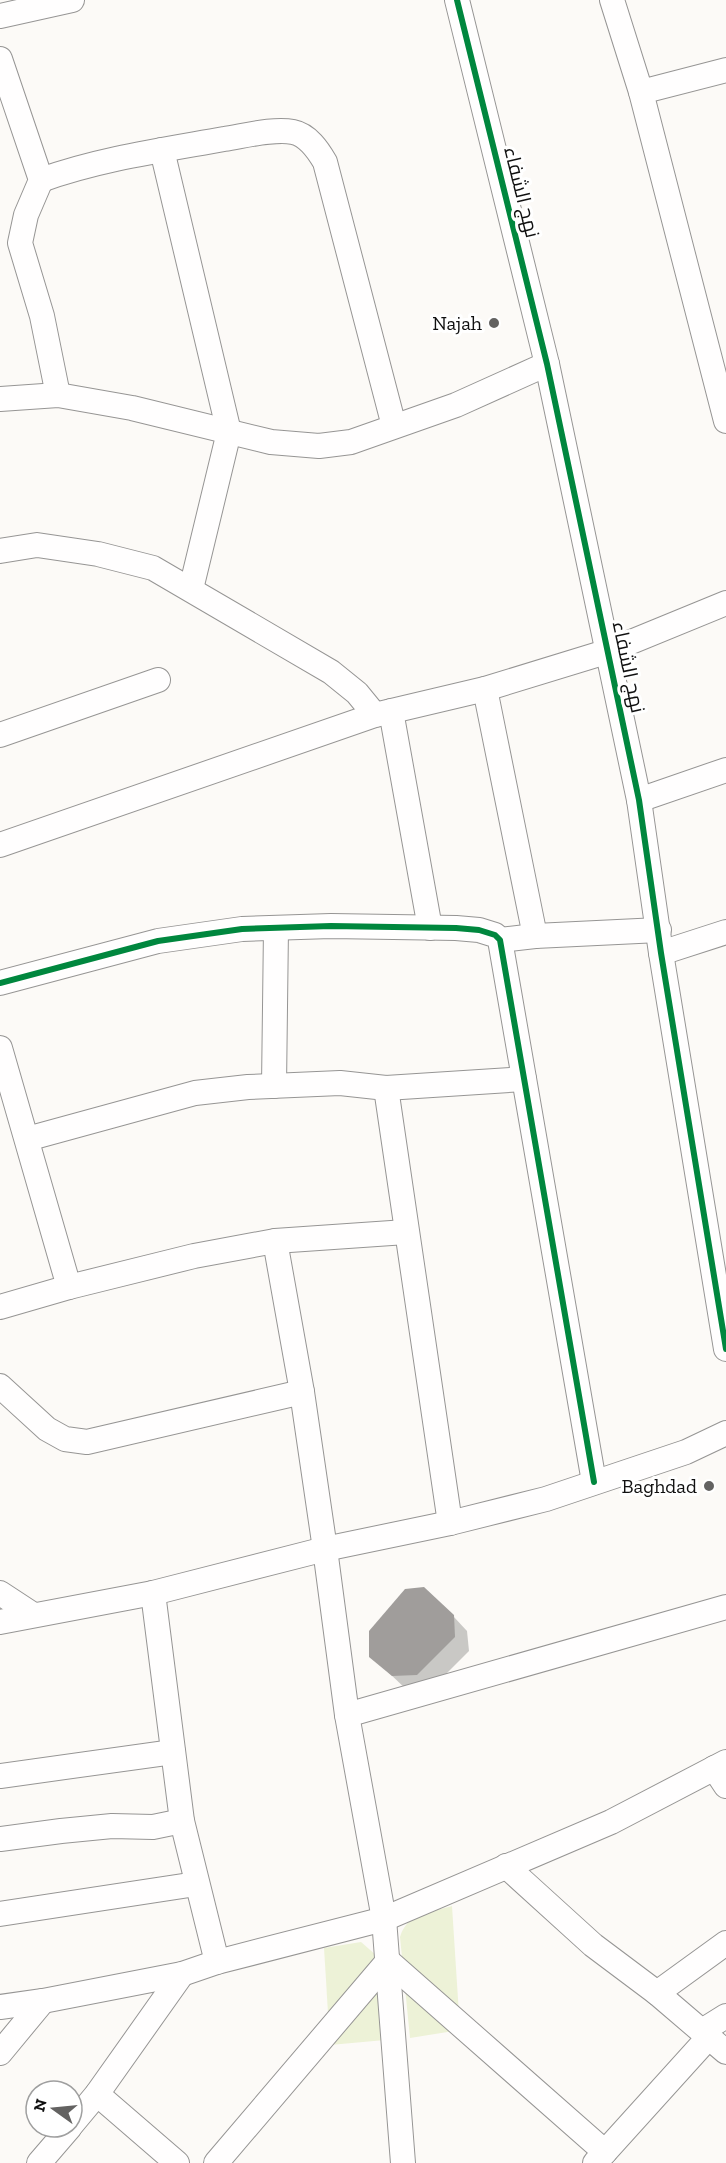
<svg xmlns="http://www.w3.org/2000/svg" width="726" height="2163" font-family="'Zilla Slab',Cairo,serif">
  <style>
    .green { fill: #edf2d7 }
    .shadow { fill: #0003 }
    .building { fill: #a09d9b }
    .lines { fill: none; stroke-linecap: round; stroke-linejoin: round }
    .minor-casing { stroke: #969594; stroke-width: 26 }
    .minor { stroke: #fffefe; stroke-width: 24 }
    .cycleway-casing { stroke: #fff; stroke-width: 10 }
    .cycleway { stroke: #00873e; stroke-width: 6 }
    .poi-dot { fill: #636261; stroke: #fff; stroke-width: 2 }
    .labels { text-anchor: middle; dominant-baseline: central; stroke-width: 6; stroke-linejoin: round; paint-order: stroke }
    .street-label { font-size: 20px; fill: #101010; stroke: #fff }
    .poi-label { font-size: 20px; fill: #101010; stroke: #fff; text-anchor: end }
  </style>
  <rect width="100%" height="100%" fill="#fcfaf7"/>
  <g class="green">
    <path d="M 452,1906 L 460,2030 L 410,2038 L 400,1937 C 408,1912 429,1913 452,1906 Z"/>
    <path d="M 361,1942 L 377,1956 L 385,2040 L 330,2045 L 324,1948 Z"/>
  </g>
  <path class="shadow" d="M 453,1616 L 467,1631 L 469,1651 L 432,1688 L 407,1690 L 371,1656 Z"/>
  <path class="building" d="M 424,1587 L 454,1615 L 455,1637 L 417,1675 L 392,1676 L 369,1657 L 369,1631 L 405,1589 Z"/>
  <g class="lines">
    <defs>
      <g id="minor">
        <path d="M 457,0 L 547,364 L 639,800 L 661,953 L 726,1349"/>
        <path d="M 612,0 L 641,92 L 726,421"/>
        <path d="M 0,16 L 72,0"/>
        <path d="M 0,59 L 41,180 L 26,215 L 20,243 L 42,316 L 58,395"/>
        <path d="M 641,92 L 726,70"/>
        <path d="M 162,150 L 229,432 L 191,589"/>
        <path d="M 41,180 C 99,159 163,150 224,139 C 244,136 274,128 293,132 C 308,135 318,150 325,162 L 394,426"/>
        <path d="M 0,399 L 58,395 L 132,408 L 271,442 L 319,446 L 351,442 L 456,405 L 547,364"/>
        <path d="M 0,551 L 37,545 L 98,554 L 153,568 L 331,672 L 357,693 L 375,715"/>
        <path d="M 485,689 L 535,936"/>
        <path d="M 391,711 L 430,928"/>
        <path d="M 0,735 L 158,680"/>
        <path d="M 639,800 L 726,770"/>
        <path d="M 0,845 L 375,715 L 485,689 L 609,651 L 726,603"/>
        <path d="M 500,940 L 535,936 L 659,930"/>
        <path d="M 661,953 L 726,932"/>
        <path d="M 0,983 L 158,941 L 242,929 L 331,926 L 456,928 L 479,930 L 495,935 L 500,940 L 594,1482"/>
        <path d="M 0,1048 L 69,1287 L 0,1307"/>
        <path d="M 274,1086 L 276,928"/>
        <path d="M 386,1088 L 524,1079"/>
        <path d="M 27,1139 L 195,1093 L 248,1087 L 340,1083 L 386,1088 L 450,1523"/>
        <path d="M 275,1241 L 302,1392 L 325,1549 L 347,1715 L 384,1919 L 403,2163"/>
        <path d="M 69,1287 L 194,1256 L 275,1241 L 406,1232"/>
        <path d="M 0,1386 L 47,1429 L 65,1439 L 87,1442 L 302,1392"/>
        <path d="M 0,1593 L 32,1614"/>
        <path d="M 153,1593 L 182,1821 L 217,1962"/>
        <path d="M 0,1622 L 153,1593 L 325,1549 L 450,1523 L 546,1499 L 686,1452 L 726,1433"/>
        <path d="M 347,1715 L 726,1607"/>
        <path d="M 714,1768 L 726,1786"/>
        <path d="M 0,1776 L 173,1752"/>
        <path d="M 0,1839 L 61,1831 L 112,1826 L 153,1827 L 182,1821"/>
        <path d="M 506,1866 L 593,1945 L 657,1993 L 726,2052"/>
        <path d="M 0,1914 L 196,1884"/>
        <path d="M 657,1993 L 726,1943"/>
        <path d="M 0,2007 L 43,2001 L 182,1974 L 217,1962 L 384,1919 L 611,1822 L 726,1762"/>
        <path d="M 702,2031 L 726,2016"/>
        <path d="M 0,2053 L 43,2001"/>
        <path d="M 97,2094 L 177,2163"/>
        <path d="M 72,2124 L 97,2094 L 182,1974"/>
        <path d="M 39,2163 L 70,2127"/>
        <path d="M 216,2163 L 388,1961 L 605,2152"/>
        <path d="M 595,2163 L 708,2038"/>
      </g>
    </defs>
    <use href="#minor" class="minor-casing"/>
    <use href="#minor" class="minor"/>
    <defs>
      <g id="cycleway">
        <path d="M 457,0 L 547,364 L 639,800 L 661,953 L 726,1349"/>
        <path d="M 0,983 L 158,941 L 242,929 L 331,926 L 456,928 L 479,930 L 495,935 L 500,940 L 594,1482"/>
      </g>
    </defs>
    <use href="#cycleway" class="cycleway-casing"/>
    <use href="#cycleway" class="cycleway"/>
  </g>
  <g class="poi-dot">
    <circle cx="494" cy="323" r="6"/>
    <circle cx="709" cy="1486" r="6"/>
  </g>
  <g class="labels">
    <g class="street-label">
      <text transform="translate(522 192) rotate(76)">نهج الشفاء</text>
      <text transform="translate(629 667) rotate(78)">نهج الشفاء</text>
    </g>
    <g class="poi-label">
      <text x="482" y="323">Najah</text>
      <text x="697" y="1486">Baghdad</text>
    </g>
  </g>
  <g transform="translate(54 2109) rotate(285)"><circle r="28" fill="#ffffff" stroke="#9f9f9f" stroke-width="1.5"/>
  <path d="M0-4.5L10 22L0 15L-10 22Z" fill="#636261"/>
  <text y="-9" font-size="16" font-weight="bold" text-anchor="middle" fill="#101010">N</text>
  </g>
</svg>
